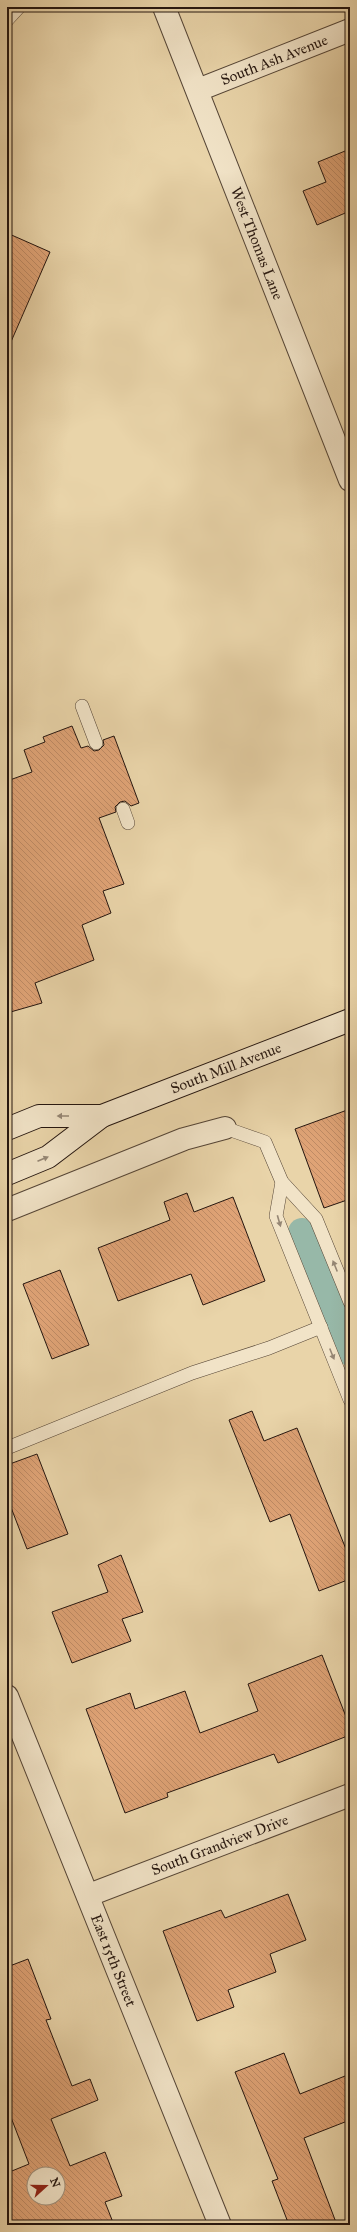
<svg xmlns="http://www.w3.org/2000/svg" width="357" height="2232" font-family="'IM FELL Great Primer',serif">
  <style>
    .lines { fill: none; stroke-linecap: round; stroke-linejoin: round }
    .canal { stroke: #97b8a8; stroke-width: 28 }
    .building { fill: url(#building-back-hatch); stroke: #24150f; fill-rule: evenodd }
    .lane-casing { stroke: #554536; stroke-width: 14 }
    .street-casing { stroke: #554536; stroke-width: 24 }
    .secondary-casing { stroke: #24150f; stroke-width: 24 }
    .lane { stroke: #f1e3c7; stroke-width: 13 }
    .street { stroke: #f1e3c7; stroke-width: 22 }
    .secondary { stroke: #f1e3c7; stroke-width: 22 }
    .oneway { fill: #958674 }
    .labels { text-anchor: middle; dominant-baseline: central; stroke-width: 4; stroke-linejoin: round; paint-order: stroke }
    .street-label { font-size: 15px; fill: #24150f; stroke: #f1e3c7 }
  </style>
  <defs>
    <pattern id="building-back-hatch" width="6" height="6" patternUnits="userSpaceOnUse"><rect width="6" height="6" fill="#dfa376"/><path d="M-1 5l2 2M0 0l6 6M5-1l2 2" fill="none" stroke="#bf8b65"/></pattern>
  </defs>
  <rect width="100%" height="100%" fill="#e9d4a9"/>
  <filter id="stains"><feTurbulence type="fractalNoise" baseFrequency=".005" numOctaves="4"/><feColorMatrix values="0 0 0 0 .2 0 0 0 0 .09 0 0 0 0 .02 0 0 0 .5 -.17"/></filter>
  <radialGradient id="worn" r=".72"><stop offset=".6" stop-color="#630" stop-opacity="0"/><stop offset="1" stop-color="#630" stop-opacity=".3"/></radialGradient>
  <g class="lines">
    <path class="canal" d="M 302,1232 L 350,1352"/>
  </g>
  <g class="building">
    <path d="M 350,149 L 350,211 L 317,225 L 303,191 L 326,182 L 318,162 Z"/>
    <path d="M 7,233 L 50,252 L 7,351 Z"/>
    <path d="M 72,726 L 81,748 L 88,746 L 94,751 L 99,750 L 104,745 L 103,740 L 114,736 L 139,803 L 131,806 L 125,801 L 120,802 L 115,807 L 116,812 L 99,818 L 124,884 L 103,891 L 111,913 L 82,925 L 94,960 L 35,983 L 42,1003 L 7,1013 L 7,781 L 32,772 L 24,750 L 45,742 L 43,737 Z"/>
    <path d="M 350,1109 L 350,1199 L 324,1208 L 295,1129 Z"/>
    <path d="M 187,1193 L 194,1212 L 233,1197 L 265,1281 L 203,1305 L 191,1274 L 118,1301 L 98,1248 L 170,1220 L 164,1202 Z"/>
    <path d="M 60,1270 L 89,1345 L 52,1359 L 23,1284 Z"/>
    <path d="M 252,1411 L 264,1441 L 297,1428 L 350,1559 L 350,1579 L 319,1591 L 290,1514 L 270,1522 L 229,1420 Z"/>
    <path d="M 37,1454 L 68,1534 L 27,1549 L 7,1497 L 7,1465 Z"/>
    <path d="M 121,1555 L 143,1612 L 122,1619 L 131,1641 L 72,1663 L 52,1612 L 108,1592 L 98,1565 Z"/>
    <path d="M 322,1655 L 350,1727 L 350,1735 L 278,1763 L 274,1754 L 167,1793 L 168,1797 L 125,1813 L 86,1709 L 130,1693 L 135,1709 L 185,1691 L 200,1733 L 258,1711 L 248,1684 Z"/>
    <path d="M 288,1894 L 306,1940 L 270,1954 L 276,1972 L 228,1990 L 234,2007 L 197,2021 L 163,1931 L 221,1910 L 225,1918 Z"/>
    <path d="M 28,1959 L 51,2019 L 46,2020 L 72,2086 L 90,2079 L 98,2100 L 51,2119 L 70,2166 L 105,2152 L 122,2196 L 105,2202 L 114,2225 L 7,2225 L 7,2173 L 29,2164 L 7,2107 L 7,1967 ZM 34,2174 L 58,2174 L 58,2198 L 34,2198 Z"/>
    <path d="M 284,2053 L 300,2094 L 350,2074 L 350,2120 L 304,2138 L 337,2225 L 289,2225 L 272,2181 L 278,2179 L 235,2072 Z"/>
  </g>
  <g class="lines">
    <defs>
      <g id="lane">
        <path d="M 7,20 L 19,7"/>
        <path d="M 82,706 L 96,743"/>
        <path d="M 123,809 L 128,823"/>
        <path d="M 225,1128 L 265,1142 L 282,1182 L 316,1219 L 350,1302"/>
        <path d="M 282,1182 L 276,1216 L 350,1400"/>
        <path d="M 7,1448 L 192,1373 L 269,1348 L 321,1327"/>
      </g>
      <g id="street">
        <path id="s1" d="M 164,7 L 350,480"/>
        <path id="s2" d="M 198,90 L 350,30"/>
        <path d="M 7,1210 L 184,1139 L 225,1128"/>
        <path id="s3" d="M 7,1696 L 220,2225"/>
        <path id="s4" d="M 89,1895 L 350,1795"/>
      </g>
      <g id="secondary">
        <path d="M 7,1129 L 39,1116 L 102,1116"/>
        <path id="s5" d="M 7,1174 L 48,1157 L 102,1116 L 350,1020"/>
      </g>
    </defs>
    <use href="#lane" class="lane-casing"/>
    <use href="#street" class="street-casing"/>
    <use href="#secondary" class="secondary-casing"/>
    <use href="#lane" class="lane"/>
    <use href="#street" class="street"/>
    <use href="#secondary" class="secondary"/>
  </g>
  <defs><path id="oneway-solid" d="M-6-.8H1V-3.2L6.5 0L1 3.2V.8H-6Z"/></defs>
  <g class="oneway">
    <use href="#oneway-solid" transform="translate(63 1116) rotate(-180)"/>
    <use href="#oneway-solid" transform="translate(43 1159) rotate(-23)"/>
    <use href="#oneway-solid" transform="translate(279 1221) rotate(74)"/>
    <use href="#oneway-solid" transform="translate(335 1266) rotate(-112)"/>
    <use href="#oneway-solid" transform="translate(332 1354) rotate(68)"/>
  </g>
  <g class="labels">
    <g class="street-label">
      <text stroke="none"><textPath href="#s2" startOffset="82">South Ash Avenue</textPath></text>
      <text stroke="none"><textPath href="#s1" startOffset="254">West Thomas Lane</textPath></text>
      <text stroke="none"><textPath href="#s5" startOffset="245">South Mill Avenue</textPath></text>
      <text stroke="none"><textPath href="#s4" startOffset="140">South Grandview Drive</textPath></text>
      <text stroke="none"><textPath href="#s3" startOffset="285">East 15th Street</textPath></text>
    </g>
  </g>
  <rect width="357" height="2232" fill="none" stroke="#e9d4a9" stroke-width="24"/>
  <rect x="8" y="8" width="341" height="2216" fill="none" stroke="#24150f" stroke-width="2"/>
  <rect x="12" y="12" width="333" height="2208" fill="none" stroke="#24150f"/>
  <g transform="translate(46 2186) rotate(69)"><circle r="19" fill="#f1e3c7" stroke="#9f917d"/>
  <path d="M0-3L7 15L0 10L-7 15Z" fill="#8f2418"/>
  <text y="-6" font-size="11" font-weight="bold" text-anchor="middle" fill="#24150f">N</text>
  </g>
  <rect width="100%" height="100%" filter="url(#stains)"/>
  <rect width="100%" height="100%" fill="url(#worn)"/>
</svg>
